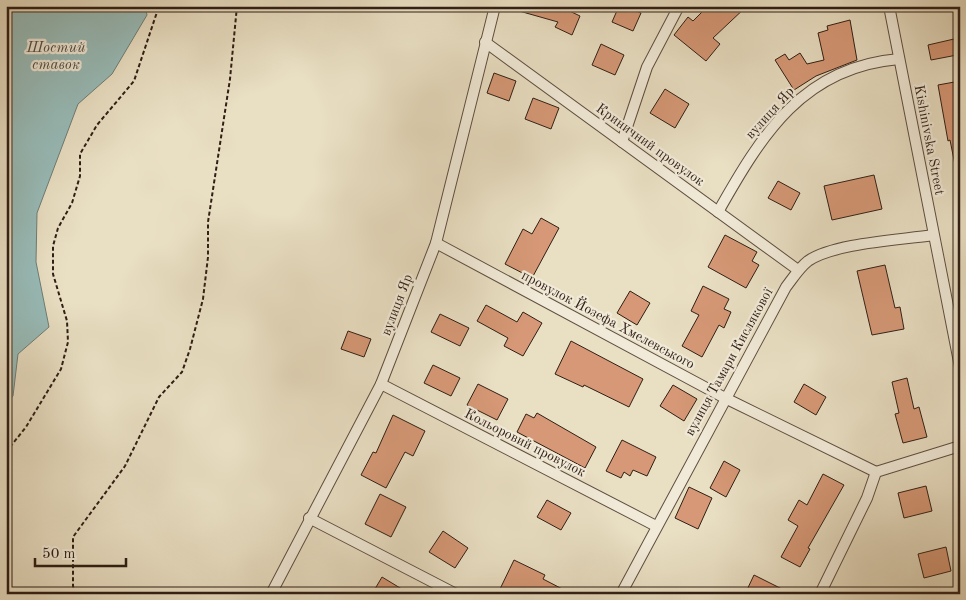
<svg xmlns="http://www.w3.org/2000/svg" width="966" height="600" font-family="'Old Standard TT',serif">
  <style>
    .water { fill: #98bcb9; stroke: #6e7d77 }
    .building { fill: #d69876; stroke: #2f1e15 }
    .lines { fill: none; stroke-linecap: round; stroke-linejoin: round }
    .minor-casing { stroke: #5e4e40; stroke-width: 12 }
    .path { stroke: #2f1e15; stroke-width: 2; stroke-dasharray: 4 2.5; stroke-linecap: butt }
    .minor { stroke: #f1ead8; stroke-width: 10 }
    .labels { text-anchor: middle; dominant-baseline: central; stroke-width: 4.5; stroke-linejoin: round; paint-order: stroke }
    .street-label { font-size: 14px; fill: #2f1e15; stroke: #f1ead8 }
    .water-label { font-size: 15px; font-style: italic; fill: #4e4d46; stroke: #f1ead8 }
  </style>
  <rect width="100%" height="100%" fill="#e9dfc3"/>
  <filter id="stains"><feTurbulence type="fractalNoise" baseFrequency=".004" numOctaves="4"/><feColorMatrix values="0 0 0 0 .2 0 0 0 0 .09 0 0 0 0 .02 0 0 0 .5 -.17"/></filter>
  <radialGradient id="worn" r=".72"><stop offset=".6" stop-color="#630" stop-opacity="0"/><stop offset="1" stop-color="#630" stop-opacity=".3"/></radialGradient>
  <path class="water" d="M 6,6 L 145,6 L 147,15 L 112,74 L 78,104 L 37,213 L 36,262 L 49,327 L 18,354 L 13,396 L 6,404 Z"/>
  <g class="building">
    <path d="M 513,6 L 559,6 L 580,16 L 572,35 L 555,27 L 558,22 L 512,9 Z"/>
    <path d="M 619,6 L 626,6 L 641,13 L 633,31 L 612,22 Z"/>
    <path d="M 708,6 L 747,6 L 713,38 L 720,44 L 706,61 L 674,35 L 688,17 L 693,21 Z"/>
    <path d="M 850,20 L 857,60 L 816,76 L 794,90 L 775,60 L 785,54 L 789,60 L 800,53 L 807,64 L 824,60 L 818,33 L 828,30 L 827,26 Z"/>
    <path d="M 954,39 L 957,55 L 931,60 L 928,45 Z"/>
    <path d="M 601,44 L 624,55 L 615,75 L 592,65 Z"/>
    <path d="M 494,73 L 516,81 L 509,101 L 487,93 Z"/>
    <path d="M 960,81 L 960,164 L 955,165 L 950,140 L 948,141 L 938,85 Z"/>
    <path d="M 665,89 L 689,104 L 675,128 L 650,113 Z"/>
    <path d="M 533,98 L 559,108 L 551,129 L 525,119 Z"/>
    <path d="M 874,175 L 882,209 L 832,220 L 824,186 Z"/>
    <path d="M 778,181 L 800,193 L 791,210 L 768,198 Z"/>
    <path d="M 541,218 L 559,228 L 532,278 L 505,264 L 523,229 L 532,234 Z"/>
    <path d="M 725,235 L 757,252 L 752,261 L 759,265 L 746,288 L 708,267 Z"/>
    <path d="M 885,265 L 895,308 L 900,307 L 904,329 L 872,335 L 857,271 Z"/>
    <path d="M 703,286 L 729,299 L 724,309 L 731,312 L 724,328 L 719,325 L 702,357 L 682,346 L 699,315 L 691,311 Z"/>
    <path d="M 630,291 L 650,303 L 637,325 L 617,313 Z"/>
    <path d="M 486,305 L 517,322 L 523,312 L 542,323 L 523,356 L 504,346 L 508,338 L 477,321 Z"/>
    <path d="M 440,314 L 469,328 L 460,346 L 431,332 Z"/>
    <path d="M 348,331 L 371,339 L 364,357 L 341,349 Z"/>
    <path d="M 571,341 L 643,379 L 629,407 L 584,385 L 583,387 L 555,374 Z"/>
    <path d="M 433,365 L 460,378 L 451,396 L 424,383 Z"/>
    <path d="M 907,378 L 914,409 L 919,407 L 927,437 L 903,443 L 895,414 L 899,413 L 892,382 Z"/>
    <path d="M 478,384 L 508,399 L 497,420 L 467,405 Z"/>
    <path d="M 804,384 L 826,397 L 816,415 L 794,402 Z"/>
    <path d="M 673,385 L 697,399 L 684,421 L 660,406 Z"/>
    <path d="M 537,413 L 596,447 L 585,468 L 517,432 L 526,414 L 534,418 Z"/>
    <path d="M 393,415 L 425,431 L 413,456 L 405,452 L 386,488 L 361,475 L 373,452 L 376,453 Z"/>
    <path d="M 622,440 L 656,457 L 647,476 L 633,470 L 630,476 L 624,472 L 621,478 L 606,471 Z"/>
    <path d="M 724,461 L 740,470 L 726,497 L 710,488 Z"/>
    <path d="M 823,474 L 844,485 L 808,548 L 810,549 L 800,567 L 781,557 L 798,526 L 788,520 L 799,500 L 807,505 Z"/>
    <path d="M 926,486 L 932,511 L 904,518 L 898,493 Z"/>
    <path d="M 689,487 L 712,498 L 698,529 L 675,518 Z"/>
    <path d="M 380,494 L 406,507 L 391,537 L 365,524 Z"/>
    <path d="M 547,500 L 571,513 L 561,530 L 537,517 Z"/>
    <path d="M 443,531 L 468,548 L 455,568 L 429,552 Z"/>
    <path d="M 946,547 L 951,571 L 924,578 L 918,554 Z"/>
    <path d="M 514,560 L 545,575 L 543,579 L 572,594 L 511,594 L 500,589 Z"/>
    <path d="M 754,575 L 792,594 L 745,594 Z"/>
    <path d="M 382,577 L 410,594 L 372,594 Z"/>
  </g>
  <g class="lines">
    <defs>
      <g id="minor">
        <path d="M 889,6 L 960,367"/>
        <path d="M 485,42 L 798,270"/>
        <path d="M 622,142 L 647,67 L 679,6"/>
        <path d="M 718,212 C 762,134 803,67 899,59"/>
        <path d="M 436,243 L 725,398 L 876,472"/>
        <path d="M 381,384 L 656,526"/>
        <path d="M 309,518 L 456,594"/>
        <path d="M 271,594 L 381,384 L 436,243 L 495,6"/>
        <path d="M 621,594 L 786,287 C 793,278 799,268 808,261 C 834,243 901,240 933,235"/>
        <path d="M 820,594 L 867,498 L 876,472 L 960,446"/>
      </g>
    </defs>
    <use href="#minor" class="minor-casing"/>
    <g class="path">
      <path d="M 6,452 L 26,427 L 61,369 L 68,342 L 67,321 L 53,274 L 53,246 L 58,228 L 72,203 L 80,176 L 80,154 L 97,125 L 134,81 L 159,6"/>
      <path d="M 75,594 L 73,586 L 73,537 L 125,466 L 159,397 L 182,372 L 190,349 L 203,299 L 208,257 L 208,222 L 230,79 L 237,6"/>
    </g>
    <use href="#minor" class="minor"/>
  </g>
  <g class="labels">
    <g class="street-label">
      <text transform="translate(770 113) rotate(-48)">вулиця Яр</text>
      <text transform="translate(929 140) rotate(79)">Kishinivska Street</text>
      <text transform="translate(650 145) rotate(36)">Криничний провулок</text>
      <text transform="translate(397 305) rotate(-69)">вулиця Яр</text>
      <text transform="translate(608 320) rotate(28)">провулок Йозефа Хмелевського</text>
      <text transform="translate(729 362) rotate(-61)">вулиця Тамари Кислякової</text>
      <text transform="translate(525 443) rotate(27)">Кольоровий провулок</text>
    </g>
    <g class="water-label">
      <text x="56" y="48">Шостий<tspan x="56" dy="17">ставок</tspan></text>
    </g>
  </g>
  <rect width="966" height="600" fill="none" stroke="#e9dfc3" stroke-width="25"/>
  <rect x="8" y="8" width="951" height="585" fill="none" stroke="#2f1e15" stroke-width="2.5"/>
  <rect x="12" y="12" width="941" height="575" fill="none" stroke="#2f1e15"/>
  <path d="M35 558v8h91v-8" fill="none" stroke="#2f1e15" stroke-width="2.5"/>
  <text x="42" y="558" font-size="15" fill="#2f1e15" stroke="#f1ead8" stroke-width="4" paint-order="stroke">50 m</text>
  <rect width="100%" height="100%" filter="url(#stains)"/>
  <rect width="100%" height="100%" fill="url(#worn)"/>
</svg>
